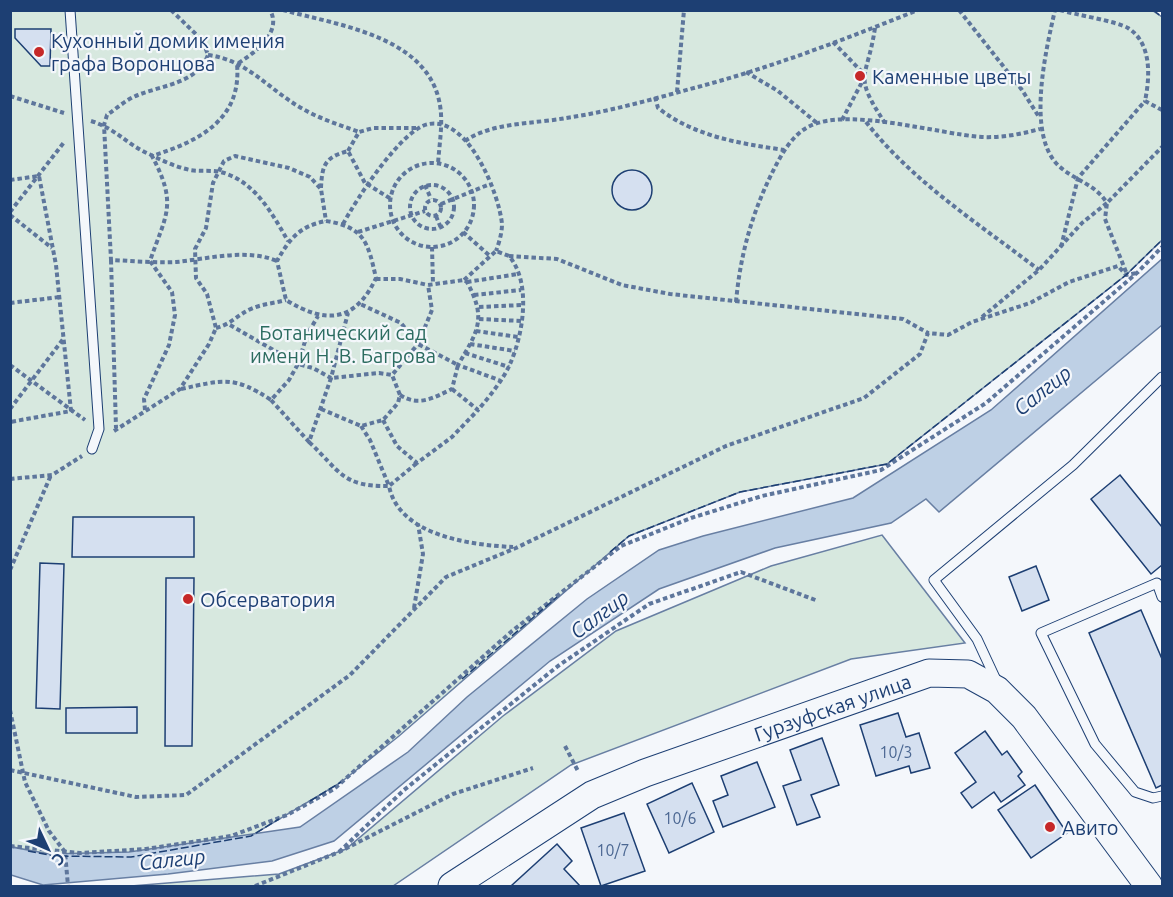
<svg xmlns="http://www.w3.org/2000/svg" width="1173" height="897" font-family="Ubuntu,sans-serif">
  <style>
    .green { fill: #d7e8df; stroke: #687fa3; stroke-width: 1.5 }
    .water { fill: #bed0e5; stroke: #687fa3; stroke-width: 1.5 }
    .building { fill: #d5e0f0; stroke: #1d3f73; stroke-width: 1.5 }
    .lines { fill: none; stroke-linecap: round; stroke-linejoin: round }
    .lane-casing { stroke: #1d3f73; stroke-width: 11 }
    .secondary-casing { stroke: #1d3f73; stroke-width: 29 }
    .path { stroke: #5e769c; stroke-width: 4; stroke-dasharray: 4.5 3; stroke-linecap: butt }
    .lane { stroke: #f4f7fb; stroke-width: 9 }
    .secondary { stroke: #f4f7fb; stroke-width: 27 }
    .fence { stroke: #1d3f73; stroke-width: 1.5; stroke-dasharray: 8 3; stroke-linecap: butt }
    .poi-dot { fill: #c62828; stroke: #f4f7fb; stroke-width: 2 }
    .labels { text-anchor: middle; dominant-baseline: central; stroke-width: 4.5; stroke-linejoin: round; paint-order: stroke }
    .number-label { font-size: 16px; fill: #4b6792 }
    .poi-label { font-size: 20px; fill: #1d3f73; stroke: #f4f7fb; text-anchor: start }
    .park-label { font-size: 20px; fill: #2c6c60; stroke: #f4f7fb }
    .street-label { font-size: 20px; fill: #1d3f73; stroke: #f4f7fb }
    .water-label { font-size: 21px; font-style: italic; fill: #1d3f73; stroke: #f4f7fb }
  </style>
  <rect width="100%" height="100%" fill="#f4f7fb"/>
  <g class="green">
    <path d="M 10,11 L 1153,11 L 1162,17 L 1162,240 L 1126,275 L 887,464 L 740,492 L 629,536 L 399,736 L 340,783 L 251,836 L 131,857 L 43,855 L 10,846 Z"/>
    <path d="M 882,535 L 965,643 L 851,659 L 571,765 L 393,886 L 131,886 L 279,874 L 346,849 L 503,716 L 616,631 L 771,566 Z"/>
  </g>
  <path class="water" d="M 1162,259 L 1162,325 L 939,512 L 926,499 L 891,523 L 775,548 L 659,589 L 550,661 L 334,841 L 272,861 L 168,874 L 43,885 L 11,875 L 11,847 L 50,854 L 129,852 L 300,827 L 408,752 L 467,697 L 587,599 L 659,550 L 703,536 L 853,498 L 991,410 Z"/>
  <g class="building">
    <path d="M 15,29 L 51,29 L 50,66 L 41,66 L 15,38 Z"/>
    <circle cx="632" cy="190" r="20"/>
    <path d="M 1120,475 L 1162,527 L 1162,565 L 1151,574 L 1091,499 Z"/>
    <path d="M 73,517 L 194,517 L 194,557 L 72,557 Z"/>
    <path d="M 40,563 L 64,564 L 60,709 L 36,708 Z"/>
    <path d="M 1036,566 L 1049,600 L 1022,611 L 1009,577 Z"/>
    <path d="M 166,578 L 194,578 L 192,746 L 165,746 Z"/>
    <path d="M 1141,610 L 1162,659 L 1162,785 L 1156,788 L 1089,633 Z"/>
    <path d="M 137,707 L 137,733 L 66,733 L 66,708 Z"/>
    <path d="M 898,713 L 906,737 L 919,733 L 930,768 L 911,773 L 909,766 L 876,776 L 860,725 Z"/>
    <path d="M 985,731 L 1002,755 L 1007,751 L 1022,772 L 1018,776 L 1025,785 L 1001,802 L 994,792 L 972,808 L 961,793 L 976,782 L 955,753 Z"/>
    <path d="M 822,738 L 839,785 L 811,795 L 820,817 L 797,825 L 783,786 L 801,780 L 790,750 Z"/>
    <path d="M 757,762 L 775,807 L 723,827 L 713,801 L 728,795 L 721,776 Z"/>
    <path d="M 692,783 L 714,832 L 669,853 L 647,804 Z"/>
    <path d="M 1035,785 L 1067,833 L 1031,858 L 998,810 Z"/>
    <path d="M 624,813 L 645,871 L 601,886 L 581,828 Z"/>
    <path d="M 557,844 L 572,861 L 564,869 L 580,886 L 511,886 Z"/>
  </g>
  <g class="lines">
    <defs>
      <g id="lane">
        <path d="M 70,10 L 99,429 L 92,449"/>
        <path d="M 1162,597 L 1157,583 L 1041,633 L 1095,744 L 1135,792 L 1153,798 L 1162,796"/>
        <path d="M 997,682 L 977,639 L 934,580 L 1073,465 L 1162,377"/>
      </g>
      <g id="secondary">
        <path id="s1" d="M 452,886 L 592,795 L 645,773 L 929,673 L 968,674 L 997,690 L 1024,717 L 1149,886"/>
      </g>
    </defs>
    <use href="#lane" class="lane-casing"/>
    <use href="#secondary" class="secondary-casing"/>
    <g class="path">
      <path d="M 171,10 L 203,41 L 208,55 C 198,83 163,85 138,95 C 127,99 117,108 107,115 L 104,125 L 111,260 C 133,261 155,263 176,262 C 208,259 246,248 277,261"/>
      <path d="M 283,10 C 341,26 436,37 441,114 C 442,130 439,148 438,164"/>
      <path d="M 959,10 L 1022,90 L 1039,117"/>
      <path d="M 1060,10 C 1076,15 1116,21 1128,28 C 1152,43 1150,77 1145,101 L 1162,110"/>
      <path d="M 875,28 C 867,81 852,73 885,123"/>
      <path d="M 833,42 L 864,74"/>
      <path d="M 208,55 C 248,60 270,91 303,109 C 320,119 340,125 359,132"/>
      <path d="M 746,72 L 778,91 L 817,123"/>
      <path d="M 677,92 L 684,10"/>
      <path d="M 10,96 L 64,113"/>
      <path d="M 655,97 L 658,108 C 696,137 738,143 784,150"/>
      <path d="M 842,120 L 862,82"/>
      <path d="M 91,121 C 117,129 127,145 151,155 C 163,161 176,167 190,170 C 202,172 215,169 227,174 C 257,185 273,215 288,241"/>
      <path d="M 866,122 C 914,183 978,223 1039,270"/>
      <path d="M 465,141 C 492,122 534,124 566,118 C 607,112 650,100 690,89 C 768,69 843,40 918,10"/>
      <path d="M 348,151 L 359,132 L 373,128 L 416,128"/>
      <circle cx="432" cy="205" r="42"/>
      <path d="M 10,180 L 39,176 L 56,265 L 71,411 L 10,422"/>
      <path d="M 367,184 L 391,199"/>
      <circle cx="432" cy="207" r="22"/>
      <path d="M 425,185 L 431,199"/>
      <path d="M 321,188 C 322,165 325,157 348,151 L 366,185"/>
      <circle cx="433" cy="208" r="8"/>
      <path d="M 441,204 L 490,184"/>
      <path d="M 10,212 L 65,141"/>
      <path d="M 10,215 L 52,248"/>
      <path d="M 436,216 L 441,228"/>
      <path d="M 326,221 C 365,227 368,243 376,278 C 355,323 325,324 286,300 L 277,261 C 290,238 300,226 326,221 Z"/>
      <path d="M 343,224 C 356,200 402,128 429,124 C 469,117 499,194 502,224 C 502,233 499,243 496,251"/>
      <path d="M 358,232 L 425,211"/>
      <path d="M 463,232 L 490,256"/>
      <path d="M 432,247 L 433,284"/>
      <path d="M 1061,247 L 1078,178 L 1145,101"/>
      <path d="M 509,256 L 557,259 L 622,285 L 670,294 L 903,319 L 928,333"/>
      <path d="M 111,260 L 116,428"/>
      <path d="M 1126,272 L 1105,219 L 1107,203 L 1162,147"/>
      <path d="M 376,279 L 400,279 L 428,285"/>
      <path d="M 467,282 L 518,274"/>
      <path d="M 474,295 L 521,290"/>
      <path d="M 736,302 C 740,257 751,216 771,175 C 780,157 791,135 810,126 C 849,107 938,134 982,137 C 1002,138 1021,134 1040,129"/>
      <path d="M 10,303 L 60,297"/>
      <path d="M 479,307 L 522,305"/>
      <path d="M 982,317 L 1039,270 L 1082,223 L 1107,203 C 1095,184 1076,181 1060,167 C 1025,137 1046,50 1055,10"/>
      <path d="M 479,319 L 522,321"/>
      <path d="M 230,325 L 298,364 L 307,335 L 318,316"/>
      <path d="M 216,328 C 232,324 238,314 253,308 C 263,304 275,303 286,300"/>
      <path d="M 476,331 L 518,337"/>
      <path d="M 470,344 L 515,351"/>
      <path d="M 465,353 L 509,367"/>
      <path d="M 10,365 L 85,420"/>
      <path d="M 181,389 C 223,380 233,375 271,400 L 289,380 L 298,364 L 313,368 L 331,378 L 348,313"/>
      <path d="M 452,389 L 478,410 C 489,397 503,380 510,364 C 523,335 532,283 509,256 L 496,251 L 464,280"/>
      <path d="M 400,395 C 419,407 433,398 452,389 L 458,365 L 418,344 L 432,310 L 428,285 L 464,280 L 467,282 C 487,319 478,331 458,365 L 499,380"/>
      <path d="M 271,400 L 309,442 L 331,378 L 379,373 L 392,375 L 418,344 L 401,323 L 358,303"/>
      <path d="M 10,409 L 64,338"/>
      <path d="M 321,409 L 361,426 L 383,420 L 398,403 L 400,395 L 392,375"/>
      <path d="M 145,410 L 144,399 L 169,345 L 175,315 L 172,292 L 150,261 C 166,214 178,205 152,156 C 200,141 242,119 237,64 C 253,54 283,33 270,10"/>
      <path d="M 383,420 L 397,446 L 417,463 L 452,437 L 478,410"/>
      <path d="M 361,426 L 370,440 L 389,486 L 417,463"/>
      <path d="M 114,431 L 180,389 L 209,344 L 216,328 L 207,294 L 196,278 L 195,249 L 206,228 L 213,183 L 224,161 L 235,156 L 289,168 L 310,177 L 321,189 L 326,221"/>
      <path d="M 309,442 C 340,471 342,487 389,486 C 399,536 471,545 513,547"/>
      <path d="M 10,479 L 52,475 L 82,456"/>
      <path d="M 10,570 L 51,475"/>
      <path d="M 414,608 L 423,554 L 418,524"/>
      <path d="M 10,710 L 25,782 L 49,831 L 65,852 L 68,886"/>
      <path d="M 565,746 L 578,771"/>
      <path d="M 10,770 L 136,797 L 186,795 L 350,675 L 446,577 L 516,548 L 726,446 L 864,398 L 920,354 L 928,333 L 948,335 L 972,322 L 1030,303 L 1069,282 L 1118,266 L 1126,275 L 1137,273"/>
      <path d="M 10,846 L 80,853 L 146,849 L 231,836 L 287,815 L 334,789 L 512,631 L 621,546 L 691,518 L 762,496 L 881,470 L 986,403 L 1138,272 L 1162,247"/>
      <path d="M 339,852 L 404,790 L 558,666 L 649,604 L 741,572 L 818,601"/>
      <path d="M 255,886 L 339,852 L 453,794 L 533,768"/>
    </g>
    <use href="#lane" class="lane"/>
    <use href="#secondary" class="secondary"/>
    <g class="fence">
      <path d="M 1153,10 L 1162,17"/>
      <path d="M 610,552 L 629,536 L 740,492 L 887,464 L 1126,275 L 1162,240"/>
      <path d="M 462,679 L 557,597"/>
      <path d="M 310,801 L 341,782"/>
      <path d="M 28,851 L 55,856 L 131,857 L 251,836 L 279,819"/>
    </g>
  </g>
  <g class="poi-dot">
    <circle cx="39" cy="52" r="6"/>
    <circle cx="860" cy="76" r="6"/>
    <circle cx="188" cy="599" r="6"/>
    <circle cx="1050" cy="827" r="6"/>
  </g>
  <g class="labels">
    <g class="number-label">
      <text x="896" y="752">10/3</text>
      <text x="680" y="818">10/6</text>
      <text x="613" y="850">10/7</text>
    </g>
    <g class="poi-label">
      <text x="51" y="40">Кухонный домик имения<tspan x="51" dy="23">графа Воронцова</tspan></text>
      <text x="872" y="76">Каменные цветы</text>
      <text x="200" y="599">Обсерватория</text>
      <text x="1062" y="827">Авито</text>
    </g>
    <g class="park-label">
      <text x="343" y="332">Ботанический сад<tspan x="343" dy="23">имени Н. В. Багрова</tspan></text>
    </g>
    <g class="street-label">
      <text stroke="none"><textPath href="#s1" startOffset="423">Гурзуфская улица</textPath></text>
    </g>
    <g class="water-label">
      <text transform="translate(1042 390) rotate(-38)">Салгир</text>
      <text transform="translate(599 614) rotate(-36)">Салгир</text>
      <text transform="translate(172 859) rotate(-6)">Салгир</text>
    </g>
  </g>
  <rect width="1173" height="897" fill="none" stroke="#1d3f73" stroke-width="24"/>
  <g transform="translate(48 849) rotate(134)" stroke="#f4f7fb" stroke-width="4.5" paint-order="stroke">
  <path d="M0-4.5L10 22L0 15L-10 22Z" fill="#1d3f73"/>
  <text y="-9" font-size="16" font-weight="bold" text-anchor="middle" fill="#1d3f73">С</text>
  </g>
</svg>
